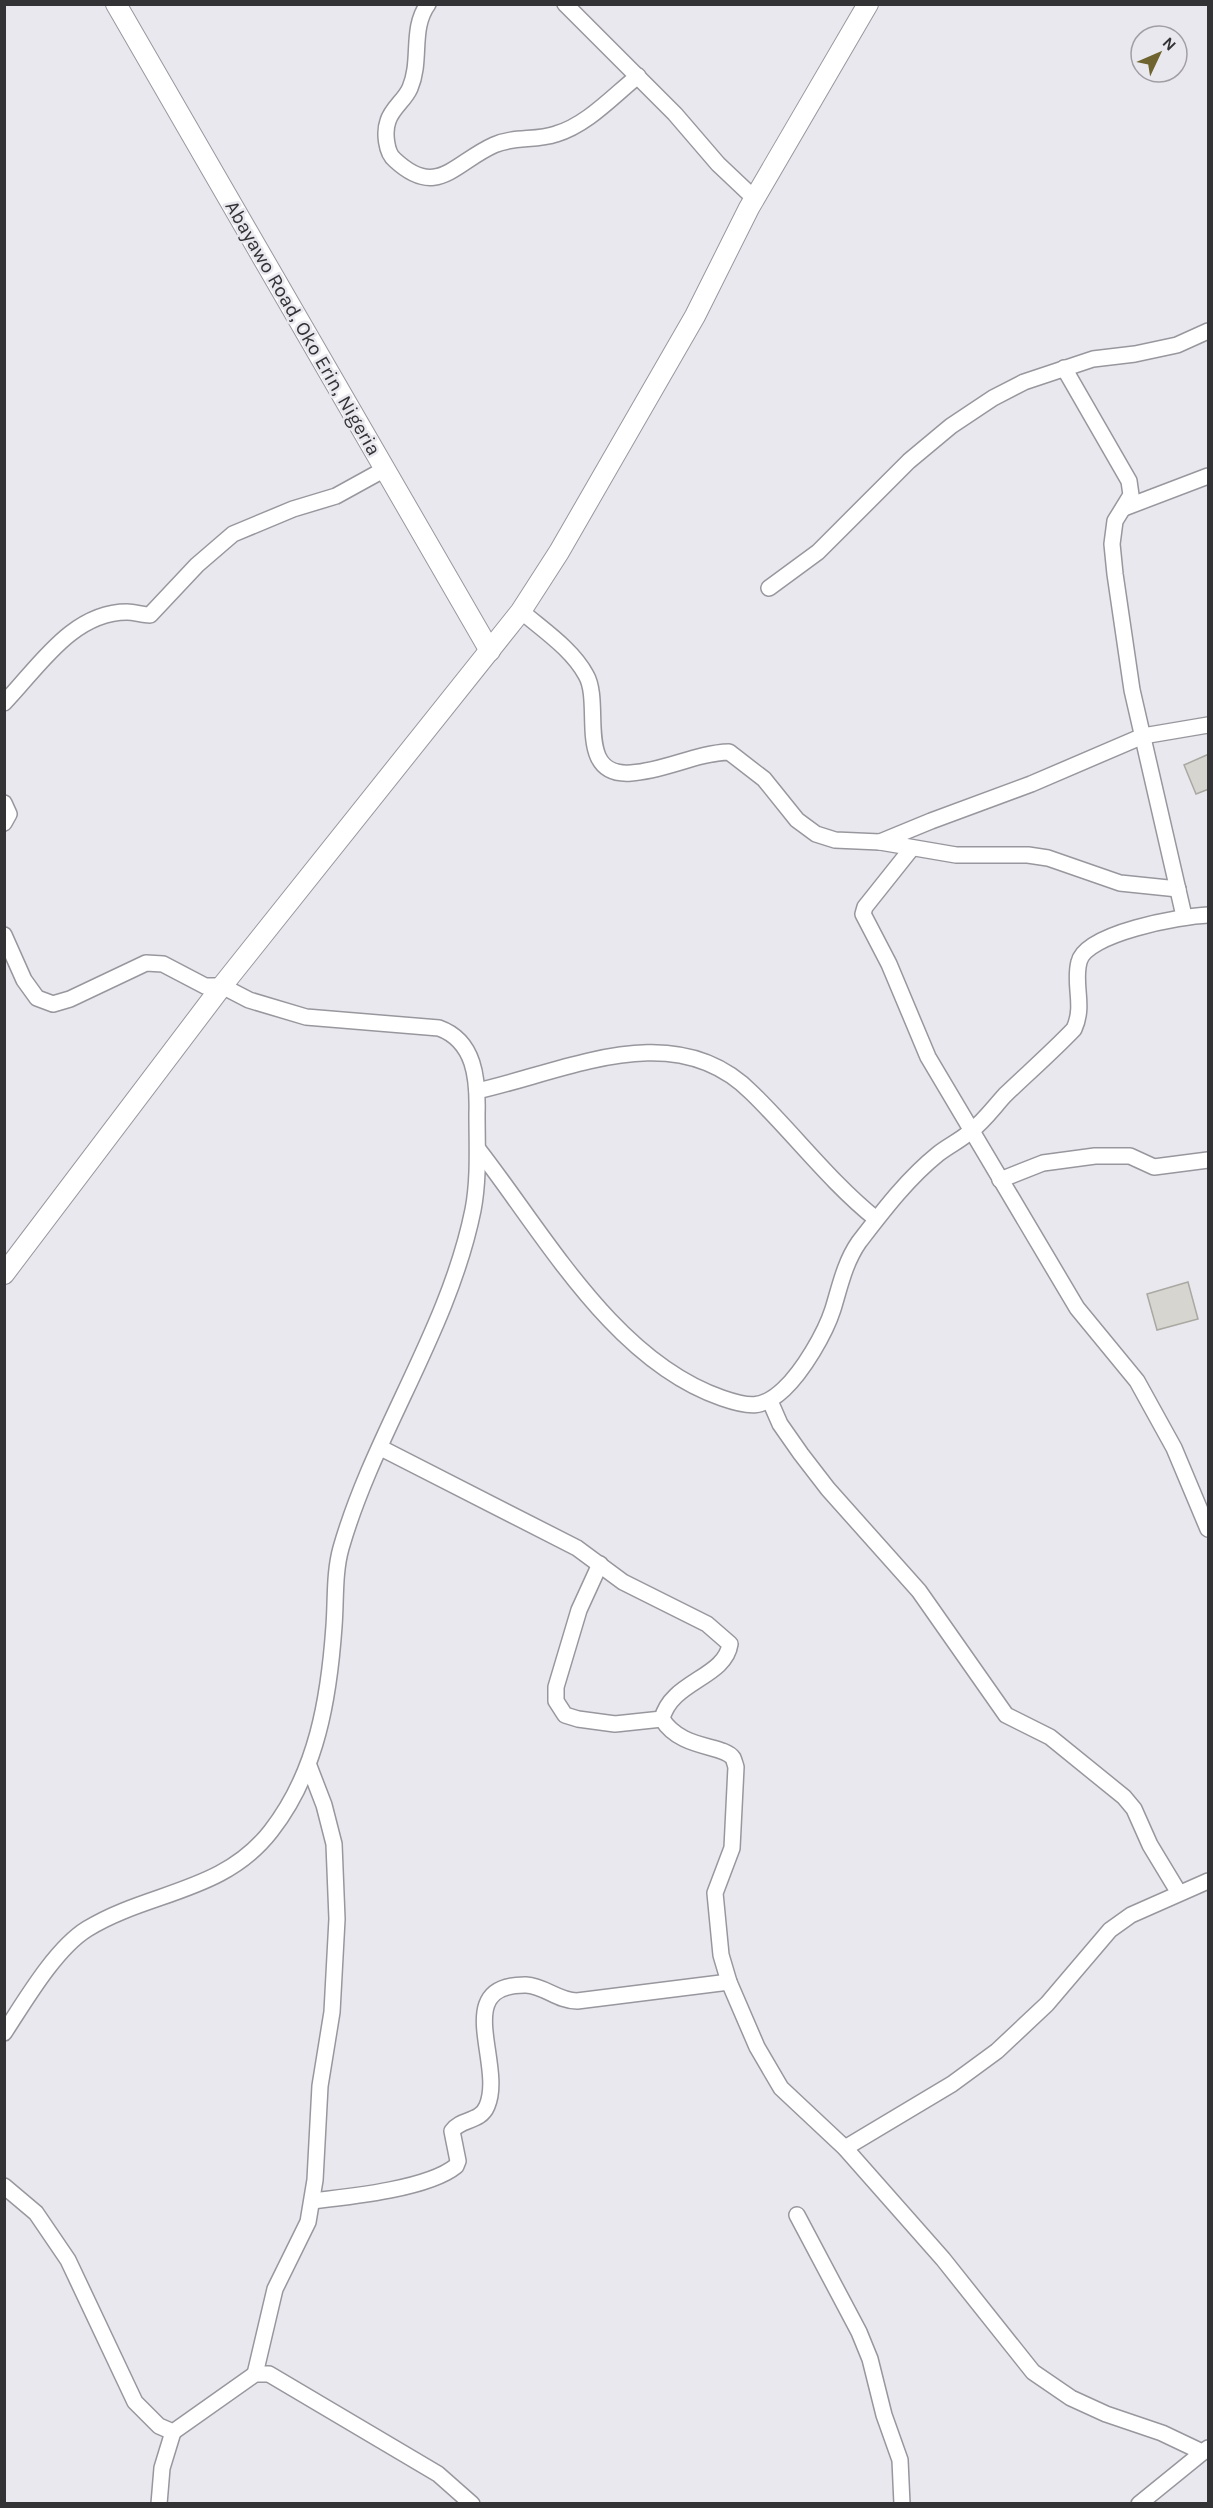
<svg xmlns="http://www.w3.org/2000/svg" width="1213" height="2508" font-family="Karla,sans-serif">
  <style>
    .building { fill: #d7d5cf; stroke: #a9a8a1; stroke-width: 1.5 }
    .lines { fill: none; stroke-linecap: round; stroke-linejoin: round }
    .minor-casing { stroke: #99979e; stroke-width: 18 }
    .tertiary-casing { stroke: #99979e; stroke-width: 22 }
    .minor { stroke: #fff; stroke-width: 15 }
    .tertiary { stroke: #fff; stroke-width: 20 }
    .labels { text-anchor: middle; dominant-baseline: central; stroke-width: 5; stroke-linejoin: round; paint-order: stroke }
    .street-label { font-size: 20px; fill: #333234; stroke: #eae8ef }
  </style>
  <rect width="100%" height="100%" fill="#eae8ef"/>
  <g class="building">
    <path d="M 1209,754 L 1209,789 L 1196,794 L 1184,765 Z"/>
    <path d="M 1188,1282 L 1198,1319 L 1157,1330 L 1147,1294 Z"/>
  </g>
  <g class="lines">
    <defs>
      <g id="minor">
        <path d="M 428,4 C 410,29 422,60 410,88 C 405,100 392,108 388,121 C 384,132 386,153 395,160 C 437,199 454,163 494,145 C 514,136 536,141 556,134 C 587,125 613,96 638,76"/>
        <path d="M 565,4 L 675,114 L 718,164 L 755,199"/>
        <path d="M 1064,368 L 1129,481 L 1131,495 L 1115,521 L 1112,544 L 1115,574 L 1132,690 L 1184,916"/>
        <path d="M 1124,508 L 1208,476"/>
        <path d="M 769,588 L 818,552 L 909,461 L 951,426 L 993,398 L 1024,382 L 1093,359 L 1135,354 L 1177,345 L 1208,331"/>
        <path d="M 521,611 C 543,630 572,649 586,675 C 603,704 574,777 631,773 C 665,771 696,753 729,752 L 764,779 L 797,820 L 816,834 L 835,840 L 880,842 L 956,855 L 1028,855 L 1048,858 L 1120,883 L 1178,889"/>
        <path d="M 4,703 C 38,668 72,612 127,612 C 135,612 142,615 150,615 L 197,565 L 233,534 L 293,509 L 336,496 L 385,469"/>
        <path d="M 4,803 L 9,814 L 4,823"/>
        <path d="M 880,842 L 931,821 L 1031,784 L 1143,736 L 1208,725"/>
        <path d="M 912,848 L 865,907 L 863,914 L 889,964 L 928,1057 L 1077,1308 L 1137,1381 L 1174,1448 L 1208,1529"/>
        <path d="M 4,935 L 24,980 L 37,998 L 53,1004 L 70,999 L 146,963 L 163,964 L 205,986 L 222,986 L 249,1000 L 306,1017 L 439,1028 C 475,1041 478,1079 477,1114 C 477,1146 479,1179 473,1210 C 449,1329 374,1433 341,1548 C 334,1573 336,1600 334,1626 C 329,1698 317,1772 271,1831 C 223,1893 149,1891 87,1929 C 55,1949 25,2001 4,2033"/>
        <path d="M 477,1091 C 567,1071 675,1015 752,1093 C 794,1134 830,1182 876,1219"/>
        <path d="M 478,1149 C 545,1235 614,1361 722,1398 C 748,1407 762,1410 784,1389 C 803,1371 825,1334 833,1309 C 840,1286 845,1262 859,1242 C 883,1211 907,1179 938,1154 C 948,1146 961,1140 971,1131 C 984,1121 994,1107 1005,1095 C 1028,1073 1052,1052 1074,1029 C 1085,1005 1073,985 1079,962 C 1085,933 1182,916 1208,915"/>
        <path d="M 1000,1180 L 1043,1163 L 1095,1156 L 1130,1156 L 1154,1167 L 1208,1160"/>
        <path d="M 770,1401 L 780,1424 L 801,1454 L 828,1489 L 919,1591 L 1006,1715 L 1050,1737 L 1124,1797 L 1134,1809 L 1150,1845 L 1179,1893"/>
        <path d="M 381,1448 L 577,1548 L 623,1582 L 707,1624 L 730,1644 C 725,1678 671,1681 662,1719 C 681,1750 723,1744 733,1758 C 734,1760 735,1764 736,1767 L 732,1848 L 715,1893 L 721,1955 L 729,1982 L 757,2047 L 781,2088 L 845,2148 L 943,2259 L 1033,2372 L 1071,2398 L 1106,2414 L 1162,2433 L 1202,2452"/>
        <path d="M 600,1564 L 579,1610 L 556,1687 L 556,1701 L 565,1715 L 578,1719 L 615,1724 L 662,1719"/>
        <path d="M 845,2148 L 952,2084 L 997,2051 L 1047,2004 L 1110,1930 L 1131,1915 L 1208,1881"/>
        <path d="M 4,2186 L 36,2213 L 68,2260 L 135,2402 L 159,2426 L 173,2432 L 255,2374 L 269,2374 L 438,2474 L 472,2504"/>
        <path d="M 312,2201 C 348,2197 428,2189 456,2166 L 458,2161 L 452,2131 C 461,2118 480,2123 487,2106 C 505,2064 450,1984 526,1985 C 545,1986 558,2001 577,2001 L 729,1982"/>
        <path d="M 797,2215 L 859,2332 L 870,2359 L 884,2415 L 900,2460 L 902,2504"/>
        <path d="M 255,2374 L 275,2289 L 308,2222 L 315,2180 L 320,2086 L 332,2012 L 337,1919 L 334,1844 L 324,1805 L 309,1766"/>
        <path d="M 159,2504 L 162,2468 L 173,2432"/>
        <path d="M 1139,2504 L 1208,2448"/>
      </g>
      <g id="tertiary">
        <path d="M 116,4 L 490,651"/>
        <path d="M 4,1274 L 222,986 L 521,611 L 559,552 L 695,316 L 749,208 L 868,4"/>
      </g>
    </defs>
    <use href="#minor" class="minor-casing"/>
    <use href="#tertiary" class="tertiary-casing"/>
    <use href="#minor" class="minor"/>
    <use href="#tertiary" class="tertiary"/>
  </g>
  <g class="labels">
    <g class="street-label">
      <text transform="translate(303 328) rotate(60)">Abayawo Road, Oko Erin, Nigeria</text>
    </g>
  </g>
  <rect width="1213" height="2508" fill="none" stroke="#333234" stroke-width="12"/>
  <g transform="translate(1159 54) rotate(46)"><circle r="28" fill="#eae8ef" stroke="#a19fa4" stroke-width="1.5"/>
  <path d="M0-4.5L10 22L0 15L-10 22Z" fill="#6f6330"/>
  <text y="-9" font-size="16" font-weight="bold" text-anchor="middle" fill="#333234">N</text>
  </g>
</svg>
